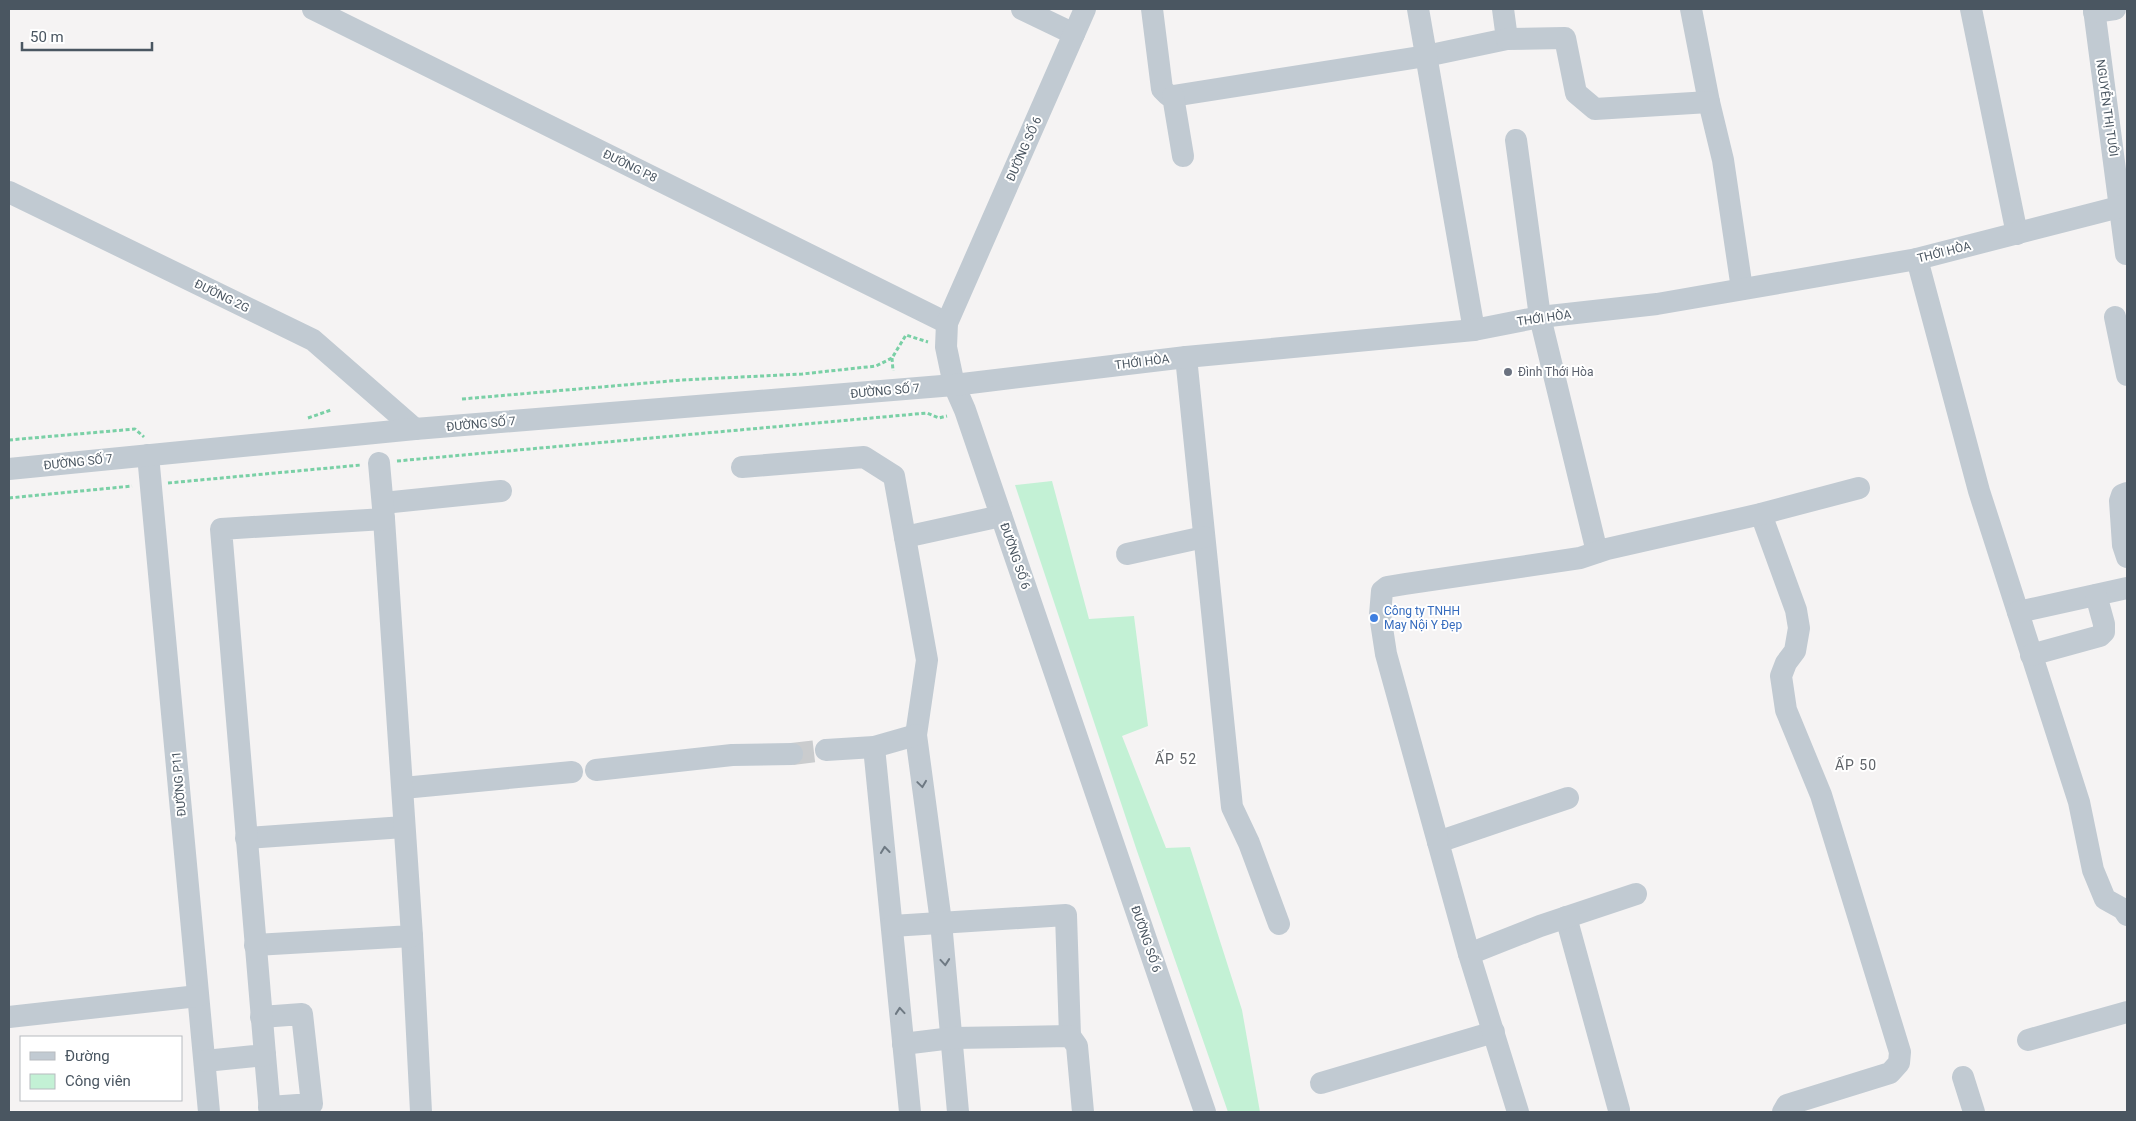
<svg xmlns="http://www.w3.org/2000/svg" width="2136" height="1121" font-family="Roboto,sans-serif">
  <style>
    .green { fill: #c3f1d5 }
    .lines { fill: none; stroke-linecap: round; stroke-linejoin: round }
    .minor-tunnel { stroke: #caccce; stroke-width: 22; stroke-dasharray: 22 11; stroke-linecap: butt }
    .path { stroke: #7ad0a6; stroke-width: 3; stroke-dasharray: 4 2.5; stroke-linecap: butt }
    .minor { stroke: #c1cad2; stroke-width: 22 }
    .oneway { stroke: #6e7983 }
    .worship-dot { fill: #6b7280; stroke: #fff; stroke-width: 2 }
    .shop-dot { fill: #3f7fe0; stroke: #fff; stroke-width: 2 }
    .labels { text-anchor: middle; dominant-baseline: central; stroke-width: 4; stroke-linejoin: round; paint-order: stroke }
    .street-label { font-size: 12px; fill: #4a5661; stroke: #fff }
    .worship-label { font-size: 12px; fill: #5b616d; stroke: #fff; text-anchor: start }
    .shop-label { font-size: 12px; fill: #366cbe; stroke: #fff; text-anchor: start }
    .neighbourhood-label { font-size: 14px; letter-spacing: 1px; fill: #5f6368; stroke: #fff }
  </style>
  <rect width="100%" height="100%" fill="#f5f3f3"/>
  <path class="green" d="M 1052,481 L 1089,619 L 1134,616 L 1148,726 L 1122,736 L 1166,848 L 1190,847 L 1242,1010 L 1260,1112 L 1228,1112 L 1137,851 L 1015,485 Z"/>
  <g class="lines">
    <path class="minor-tunnel" d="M 792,754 L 826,750"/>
    <g class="path">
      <path d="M 892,358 L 893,371"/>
      <path d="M 462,399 L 682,380 L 802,374 L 876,366 L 892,358 L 906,335 L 928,342"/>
      <path d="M 308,418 L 331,410"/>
      <path d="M 9,440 L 135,429 L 144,437"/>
      <path d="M 397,461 L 927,413 L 939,418 L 947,416"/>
      <path d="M 168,483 L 361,465"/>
      <path d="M 9,498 L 132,486"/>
    </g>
    <g class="minor">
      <path d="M 313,9 L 947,323"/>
      <path d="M 1022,9 L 1074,34"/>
      <path d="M 1085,9 L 947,323 L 946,347 L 954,385 L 965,410 L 1205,1112"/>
      <path d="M 1152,9 L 1162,89 L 1168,95 L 1173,96 L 1426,56 L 1507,39 L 1503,9"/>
      <path d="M 1418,9 L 1474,330"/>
      <path d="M 1691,9 L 1709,102 L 1723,160 L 1742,289"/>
      <path d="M 1971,9 L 2017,234"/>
      <path d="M 2094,9 L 2126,254"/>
      <path d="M 2094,12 L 2115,9"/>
      <path d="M 1507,39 L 1565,38 L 1576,93 L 1595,109 L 1709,102"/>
      <path d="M 1173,96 L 1183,156"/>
      <path d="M 1516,140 L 1540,317 L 1597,552"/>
      <path d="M 9,192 L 313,340 L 415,429"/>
      <path d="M 1917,259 L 1979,491 L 2079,802 L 2093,870 L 2105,899 L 2123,909 L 2127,915"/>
      <path d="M 2115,317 L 2127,375"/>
      <path d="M 1186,357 L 1232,807 L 1249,843 L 1279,924"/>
      <path d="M 148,455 L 209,1112"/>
      <path d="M 742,467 L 864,457 L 894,476 L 927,660 L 916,735 L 941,922 L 958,1112"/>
      <path d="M 9,469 L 415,429 L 954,385 L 1186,357 L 1474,330 L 1540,317 L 1657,304 L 1917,259 L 2127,205"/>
      <path d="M 2127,493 L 2122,495 L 2120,501 L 2123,545 L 2127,557"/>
      <path d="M 383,503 L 501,491"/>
      <path d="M 1761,514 L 1796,610 L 1799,628 L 1795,651 L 1786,663 L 1781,676 L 1786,710 L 1821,795 L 1900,1052 L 1899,1063 L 1890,1073 L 1787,1105 L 1783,1112"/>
      <path d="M 905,537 L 1001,516"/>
      <path d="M 1127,554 L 1204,537"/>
      <path d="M 2018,612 L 2127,588"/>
      <path d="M 2031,655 L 2100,636 L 2104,632 L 2104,624 L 2096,595"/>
      <path d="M 874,747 L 910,1112"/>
      <path d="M 826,750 L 874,747 L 916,735"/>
      <path d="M 596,770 L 732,755 L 792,754"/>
      <path d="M 403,788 L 572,772"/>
      <path d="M 246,838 L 404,827"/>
      <path d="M 1438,842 L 1568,798"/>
      <path d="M 1566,917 L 1619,1110"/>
      <path d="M 892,926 L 1066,915 L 1070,1036"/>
      <path d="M 412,936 L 421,1112"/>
      <path d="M 255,945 L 412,936 L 384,519"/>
      <path d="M 1469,954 L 1540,926 L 1636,894"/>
      <path d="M 9,1017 L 198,996"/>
      <path d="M 261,1017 L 302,1014 L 312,1104 L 269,1107"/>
      <path d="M 2028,1040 L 2127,1012"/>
      <path d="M 903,1044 L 952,1038 L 1070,1036 L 1077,1046 L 1083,1112"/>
      <path d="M 265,1055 L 270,1112"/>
      <path d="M 205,1061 L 265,1055 L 221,529 L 384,519 L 379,463"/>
      <path d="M 1963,1077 L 1974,1112"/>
      <path d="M 1321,1083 L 1494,1032"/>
      <path d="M 1518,1112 L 1469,954 L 1386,654 L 1380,615 L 1382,591 L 1387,587 L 1405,584 L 1580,558 L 1607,549 L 1761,514 L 1859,488"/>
    </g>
  </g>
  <defs><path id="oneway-chevron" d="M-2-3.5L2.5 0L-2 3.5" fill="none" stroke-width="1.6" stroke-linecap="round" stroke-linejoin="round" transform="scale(1.25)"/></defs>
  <g class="oneway">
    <use href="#oneway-chevron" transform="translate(922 784) rotate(82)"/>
    <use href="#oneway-chevron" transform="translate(885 850) rotate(-96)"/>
    <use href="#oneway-chevron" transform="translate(945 962) rotate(85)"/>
    <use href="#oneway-chevron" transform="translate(900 1011) rotate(-95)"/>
  </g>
  <circle class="worship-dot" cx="1508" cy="372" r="5"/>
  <circle class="shop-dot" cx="1374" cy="618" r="5"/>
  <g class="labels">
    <g class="street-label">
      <text transform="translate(2107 108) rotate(82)">NGUYỄN THỊ TUÔI</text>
      <text transform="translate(1024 149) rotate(-66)">ĐƯỜNG SỐ 6</text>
      <text transform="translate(630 166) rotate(26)">ĐƯỜNG P8</text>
      <text transform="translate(1944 252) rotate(-14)">THỚI HÒA</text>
      <text transform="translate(222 296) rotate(26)">ĐƯỜNG 2G</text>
      <text transform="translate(1544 318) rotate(-8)">THỚI HÒA</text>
      <text transform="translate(1142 362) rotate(-7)">THỚI HÒA</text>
      <text transform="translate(885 391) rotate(-5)">ĐƯỜNG SỐ 7</text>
      <text transform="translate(481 424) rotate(-5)">ĐƯỜNG SỐ 7</text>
      <text transform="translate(78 462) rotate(-6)">ĐƯỜNG SỐ 7</text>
      <text transform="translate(1015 556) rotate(71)">ĐƯỜNG SỐ 6</text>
      <text transform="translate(179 784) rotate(-95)">ĐƯỜNG P11</text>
      <text transform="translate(1146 939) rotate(71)">ĐƯỜNG SỐ 6</text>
    </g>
    <g class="worship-label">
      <text x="1518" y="372">Đình Thới Hòa</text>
    </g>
    <g class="shop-label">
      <text x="1384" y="611">Công ty TNHH<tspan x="1384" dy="14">May Nội Y Đẹp</tspan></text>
    </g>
    <g class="neighbourhood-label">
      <text x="1176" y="759">ẤP 52</text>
      <text x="1856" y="765">ẤP 50</text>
    </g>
  </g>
  <rect width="2136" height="1121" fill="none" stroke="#4a5661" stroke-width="20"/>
  <rect x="20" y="1036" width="162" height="65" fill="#ffffff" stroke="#b7bbc0"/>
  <rect x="30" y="1052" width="25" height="8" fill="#c1cad2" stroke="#b7bbc0"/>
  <text x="65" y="1061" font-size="15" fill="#4a5661">Đường</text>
  <rect x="30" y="1074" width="25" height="15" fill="#c3f1d5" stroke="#b7bbc0"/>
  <text x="65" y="1086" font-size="15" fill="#4a5661">Công viên</text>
  <path d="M22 42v8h130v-8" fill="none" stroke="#4a5661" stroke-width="2.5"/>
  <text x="30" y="42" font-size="15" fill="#4a5661" stroke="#ffffff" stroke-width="4" paint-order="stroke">50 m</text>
</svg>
